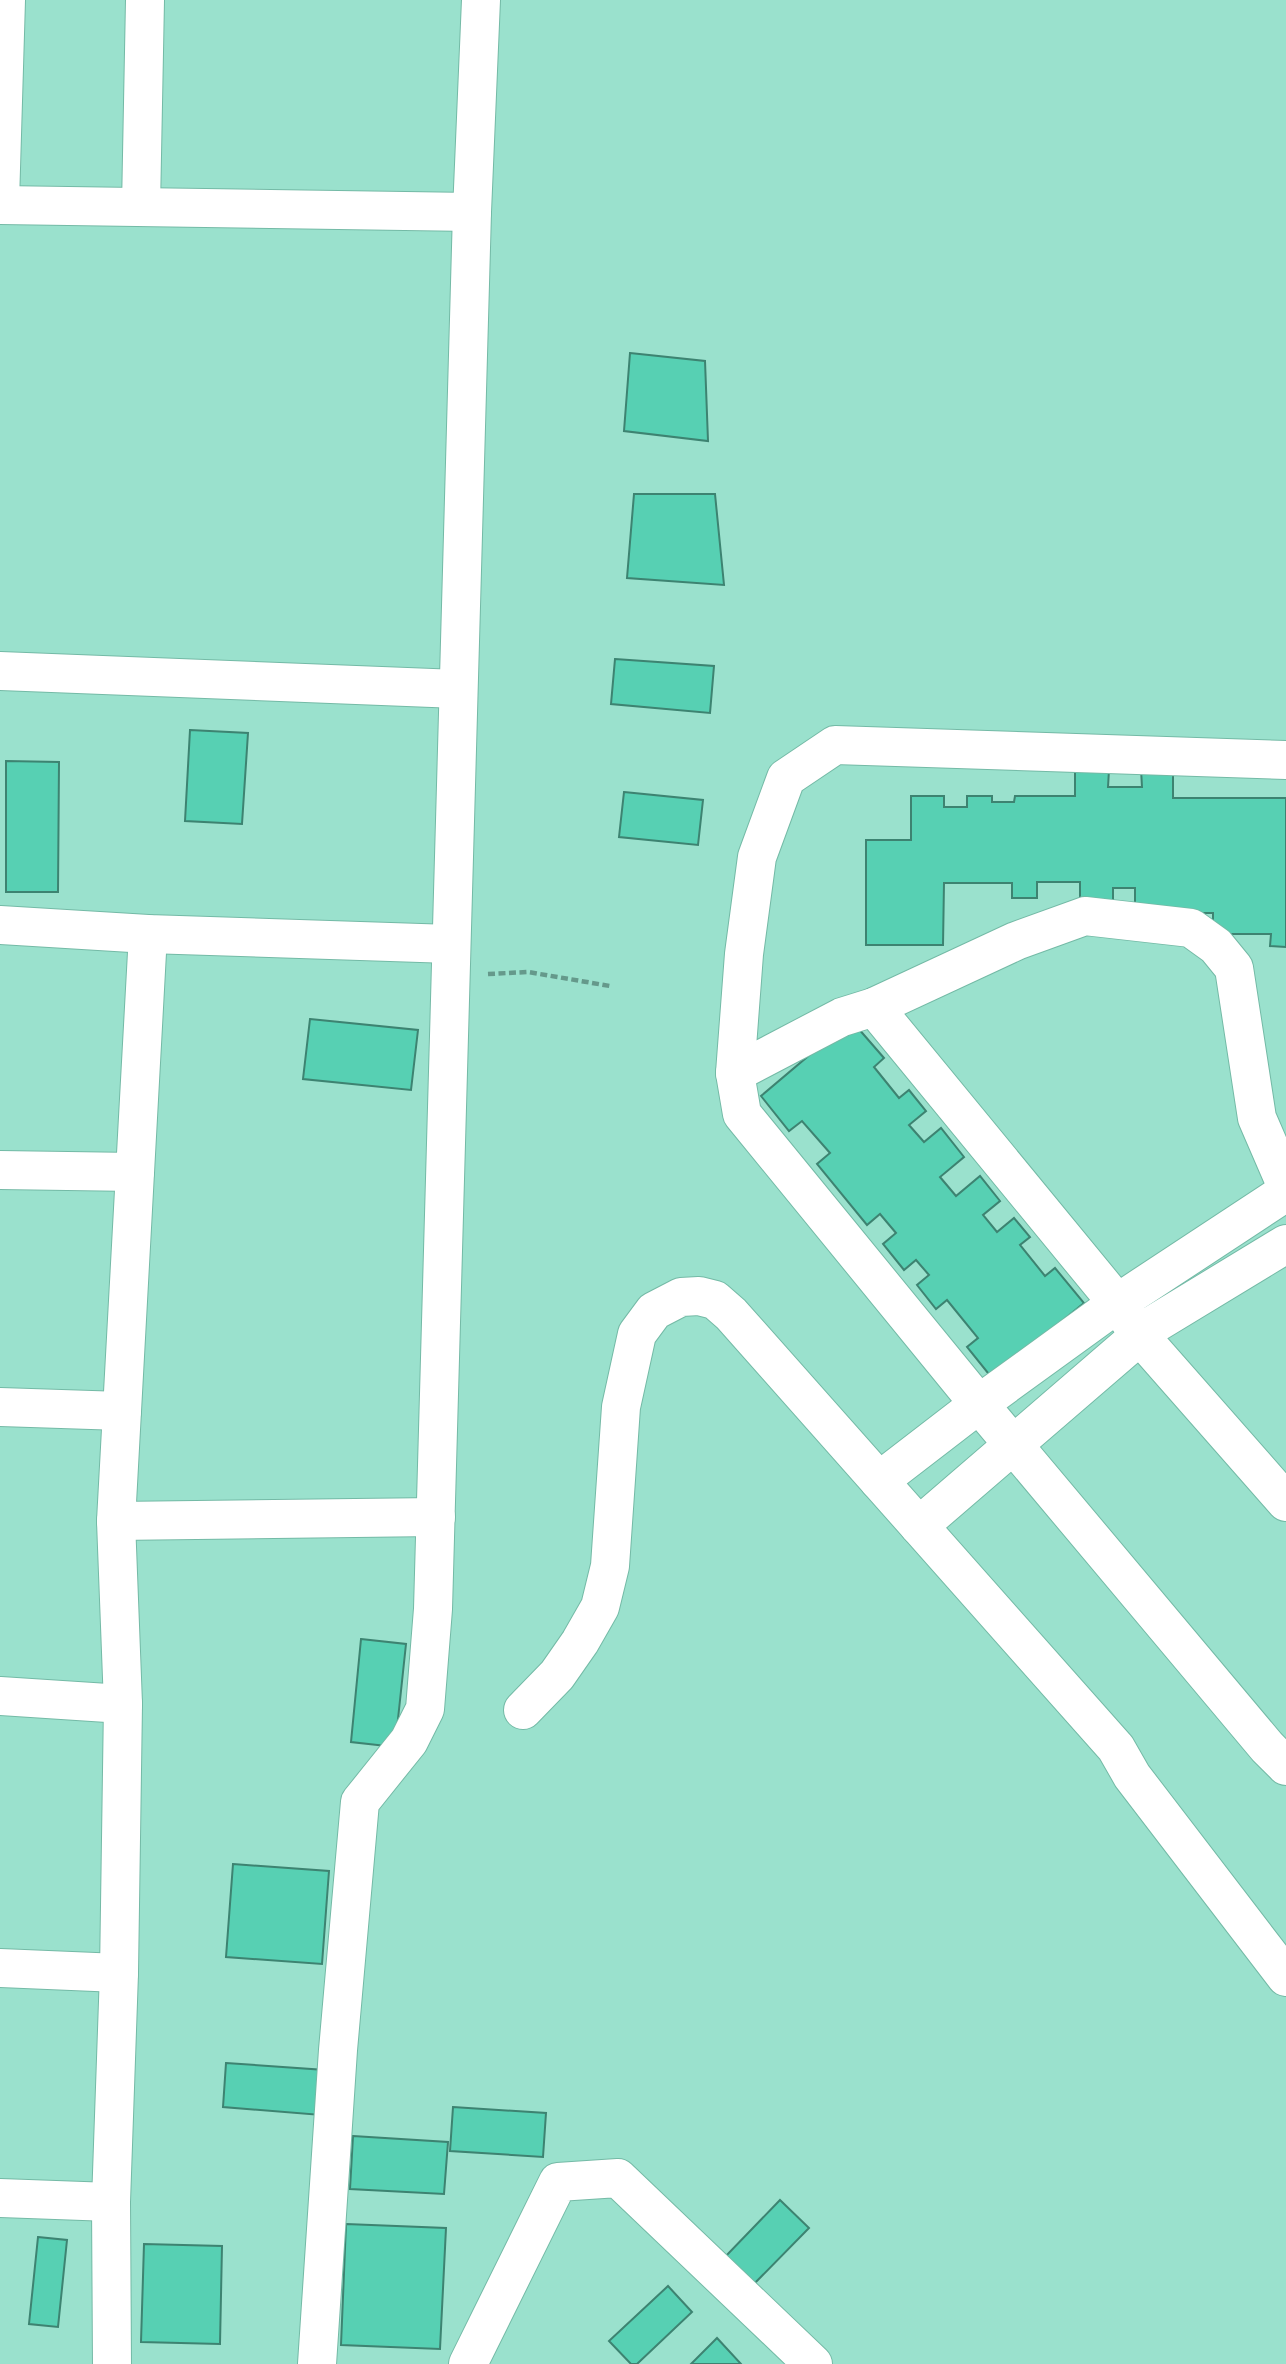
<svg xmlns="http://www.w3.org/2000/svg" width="1286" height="2364" font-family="'PT Serif',serif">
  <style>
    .building { fill: #57d0b3; stroke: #3d8371; stroke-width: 2 }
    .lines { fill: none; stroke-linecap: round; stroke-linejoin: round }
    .minor-casing { stroke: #74baa6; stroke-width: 40 }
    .path { stroke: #65998b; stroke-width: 4.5; stroke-dasharray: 7 3.5; stroke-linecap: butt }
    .minor { stroke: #fff; stroke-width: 38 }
  </style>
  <rect width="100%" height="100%" fill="#9ae1cd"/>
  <g class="building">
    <path d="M 630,353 L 705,361 L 708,441 L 624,431 Z"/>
    <path d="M 634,494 L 715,494 L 724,585 L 627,578 Z"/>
    <path d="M 615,659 L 714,666 L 710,713 L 611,704 Z"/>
    <path d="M 190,730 L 248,733 L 242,824 L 185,821 Z"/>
    <path d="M 6,761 L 59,762 L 58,892 L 6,892 Z"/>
    <path d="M 1141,769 L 1173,769 L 1173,798 L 1286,798 L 1286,947 L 1270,946 L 1271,934 L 1213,934 L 1213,913 L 1135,913 L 1135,888 L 1113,888 L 1113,912 L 1093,898 L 1080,898 L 1080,882 L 1037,882 L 1037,898 L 1012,898 L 1012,883 L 944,883 L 943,945 L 866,945 L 866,840 L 911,840 L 911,796 L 944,796 L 944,807 L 967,807 L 967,796 L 992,796 L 992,802 L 1014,802 L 1015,796 L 1075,796 L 1075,770 L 1109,770 L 1108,787 L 1142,787 Z"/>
    <path d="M 624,792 L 703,800 L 698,845 L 619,837 Z"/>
    <path d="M 310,1019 L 418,1030 L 411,1090 L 303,1079 Z"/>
    <path d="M 851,1020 L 884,1058 L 874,1067 L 899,1098 L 909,1090 L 926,1111 L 909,1125 L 924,1142 L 941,1128 L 964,1157 L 940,1177 L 956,1196 L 980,1176 L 1000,1201 L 983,1215 L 997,1232 L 1014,1218 L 1030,1237 L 1020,1245 L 1045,1276 L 1055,1268 L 1084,1303 L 992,1378 L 967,1347 L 978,1338 L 947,1300 L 936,1309 L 917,1285 L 929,1275 L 916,1260 L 904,1270 L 883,1244 L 896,1233 L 880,1214 L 867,1225 L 817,1164 L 830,1153 L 802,1121 L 789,1131 L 761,1096 Z"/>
    <path d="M 361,1639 L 406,1644 L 395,1747 L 351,1742 Z"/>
    <path d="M 233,1864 L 329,1871 L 322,1964 L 226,1957 Z"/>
    <path d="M 226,2063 L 325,2070 L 321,2115 L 223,2107 Z"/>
    <path d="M 453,2107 L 546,2113 L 543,2157 L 450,2151 Z"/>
    <path d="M 353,2136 L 448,2142 L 444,2194 L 350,2189 Z"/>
    <path d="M 780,2200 L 809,2228 L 751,2287 L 723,2259 Z"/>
    <path d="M 346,2224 L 446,2228 L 440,2349 L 341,2345 Z"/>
    <path d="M 38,2237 L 67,2240 L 58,2327 L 29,2324 Z"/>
    <path d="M 144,2244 L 222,2246 L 220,2344 L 141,2342 Z"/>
    <path d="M 668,2286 L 692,2312 L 637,2364 L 631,2364 L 609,2341 Z"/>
    <path d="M 717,2338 L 741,2364 L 691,2364 Z"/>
  </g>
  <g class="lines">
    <defs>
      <g id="minor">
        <path d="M 0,202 L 6,0"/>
        <path d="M 0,205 L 472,212"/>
        <path d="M 141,207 L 145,0"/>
        <path d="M 0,671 L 458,689"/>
        <path d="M 1286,760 L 835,745 L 786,778 L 757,857 L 744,954 L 735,1073 L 842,1017 L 874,1007 L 1016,941 L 1085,916 L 1191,928 L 1216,946 L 1234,968 L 1257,1118 L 1286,1185"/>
        <path d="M 0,925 L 148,934 L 451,944"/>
        <path d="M 874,1007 L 1118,1304 L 1140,1336 L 1286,1502"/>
        <path d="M 735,1073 L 742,1114 L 979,1404 L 1267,1747 L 1286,1766"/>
        <path d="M 0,1170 L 135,1172"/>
        <path d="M 0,1407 L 122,1411"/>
        <path d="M 879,1481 L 979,1404 L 1125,1298 L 1286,1192"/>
        <path d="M 116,1521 L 436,1517"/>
        <path d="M 919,1526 L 1151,1326 L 1286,1244"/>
        <path d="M 0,1696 L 123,1704"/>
        <path d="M 523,1710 L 557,1675 L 580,1642 L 600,1607 L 610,1566 L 621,1407 L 637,1334 L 654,1311 L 681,1297 L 699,1296 L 715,1300 L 731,1314 L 1116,1748 L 1132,1776 L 1286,1977"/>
        <path d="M 0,1968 L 119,1973"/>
        <path d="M 0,2198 L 111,2202"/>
        <path d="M 112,2364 L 111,2202 L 119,1973 L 123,1704 L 116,1521 L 148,934"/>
        <path d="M 317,2364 L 338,2050 L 360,1802 L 409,1741 L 425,1709 L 433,1609 L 472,212 L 481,0"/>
        <path d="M 468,2364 L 558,2182 L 618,2178 L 813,2364"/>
      </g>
    </defs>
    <use href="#minor" class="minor-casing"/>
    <path class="path" d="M 488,974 L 528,972 L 610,986"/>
    <use href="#minor" class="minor"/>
  </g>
</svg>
